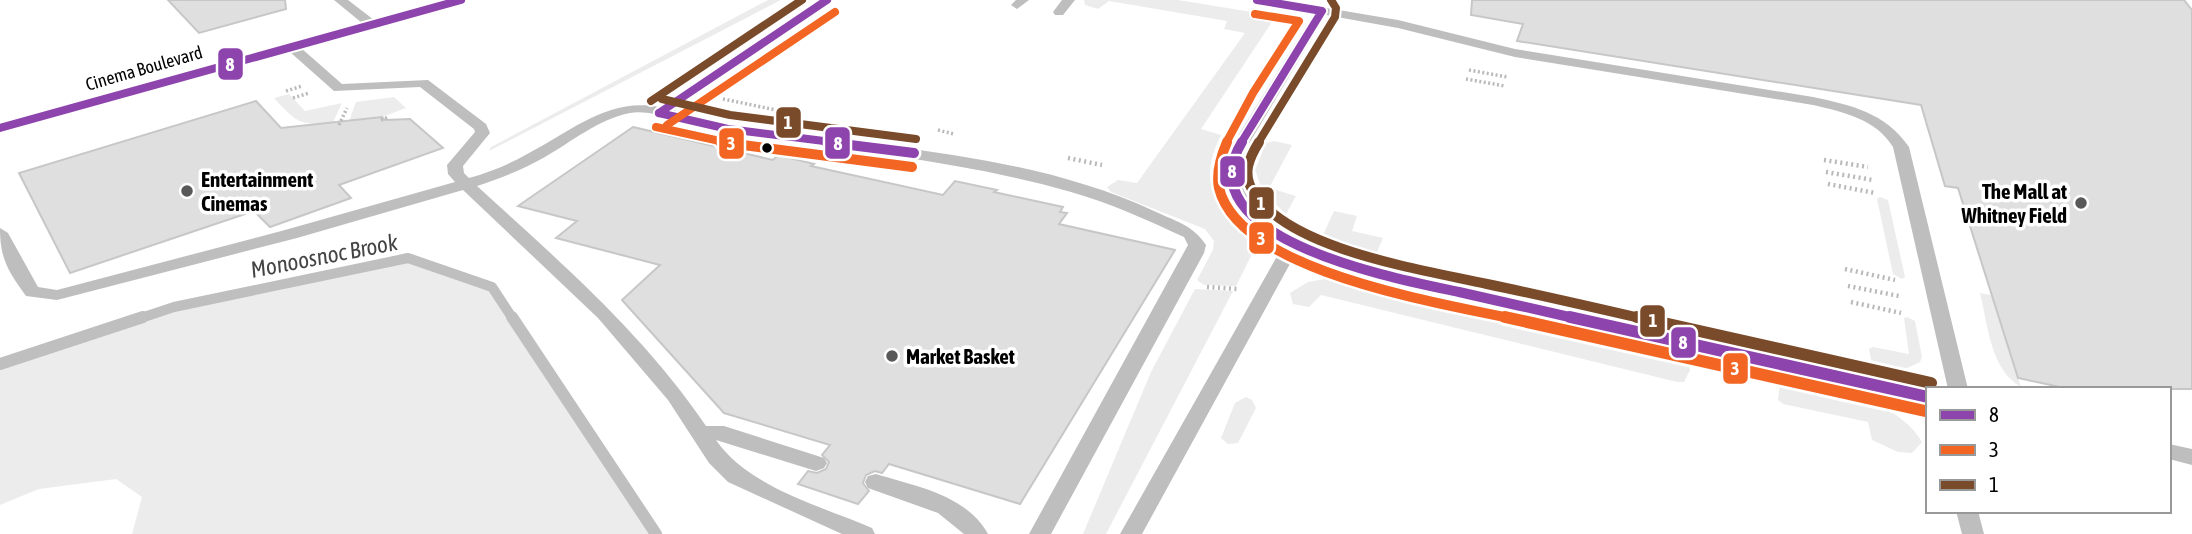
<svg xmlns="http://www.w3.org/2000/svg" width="2192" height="534" font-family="'Asap Condensed',sans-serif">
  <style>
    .green { fill: #ececec }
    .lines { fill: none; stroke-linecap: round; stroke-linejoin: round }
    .stream-far1 { stroke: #bfbfbf; stroke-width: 10 }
    .stream { stroke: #bfbfbf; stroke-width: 12 }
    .building { fill: #dfdfdf; stroke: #c7c7c7; stroke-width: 2 }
    .path-far1 { stroke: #b9b9b9; stroke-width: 3.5; stroke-dasharray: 2 2.5; stroke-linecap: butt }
    .path { stroke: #b9b9b9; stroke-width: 4.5; stroke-dasharray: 2 3.5; stroke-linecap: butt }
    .lane { fill: #bebebe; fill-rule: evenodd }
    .bus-1-far2-casing { stroke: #fff; stroke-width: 12 }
    .bus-1-far1-casing { stroke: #fff; stroke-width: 15 }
    .bus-1-casing { stroke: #fff; stroke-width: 18 }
    .bus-2-far2-casing { stroke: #fff; stroke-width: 12 }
    .bus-2-far1-casing { stroke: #fff; stroke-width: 15 }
    .bus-2-casing { stroke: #fff; stroke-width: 18 }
    .bus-3-far2-casing { stroke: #fff; stroke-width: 12 }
    .bus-3-far1-casing { stroke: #fff; stroke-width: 15 }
    .bus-3-casing { stroke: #fff; stroke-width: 18 }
    .bus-1-far2 { stroke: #8e44ad; stroke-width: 8 }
    .bus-1-far1 { stroke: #8e44ad; stroke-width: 10 }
    .bus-1 { stroke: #8e44ad; stroke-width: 12 }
    .bus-2-far2 { stroke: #f26522; stroke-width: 8 }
    .bus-2-far1 { stroke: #f26522; stroke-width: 10 }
    .bus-2 { stroke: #f26522; stroke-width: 12 }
    .bus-3-far2 { stroke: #7a4b2a; stroke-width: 8 }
    .bus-3-far1 { stroke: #7a4b2a; stroke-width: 10 }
    .bus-3 { stroke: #7a4b2a; stroke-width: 12 }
    .bus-dot { fill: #000; stroke: #fff; stroke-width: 2.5 }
    .poi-dot { fill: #595959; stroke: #fff; stroke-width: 2.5 }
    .labels { text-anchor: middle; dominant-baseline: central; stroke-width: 7; stroke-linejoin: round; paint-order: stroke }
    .far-street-label { font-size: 18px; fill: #000; stroke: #fff }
    .poi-label { font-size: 21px; font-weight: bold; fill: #000; stroke: #fff; text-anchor: start }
    .water-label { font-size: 23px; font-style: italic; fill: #444; stroke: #fff }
    .line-badge { stroke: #fff; stroke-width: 2.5 }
    .badge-label { font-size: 19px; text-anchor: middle; font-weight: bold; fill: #fff }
  </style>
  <rect width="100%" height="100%" fill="#fff"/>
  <g class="green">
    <path d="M 768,0 L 781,0 L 489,151 L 491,147 Z"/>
    <path d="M 1084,0 L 1178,0 L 1276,16 L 1201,129 L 1221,135 C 1196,184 1216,214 1258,242 L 1236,286 L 1204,285 L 1197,280 L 1213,250 L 1214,241 L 1205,229 L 1111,192 L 1107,187 L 1118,180 L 1137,183 L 1245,33 L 1224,29 L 1227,21 L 1109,1 L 1098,9 L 1085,5 Z"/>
    <path d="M 289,94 L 305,111 L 342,103 L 333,122 C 300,126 297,123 274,98 Z"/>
    <path d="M 394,97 L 406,108 L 382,117 L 349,121 L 356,102 Z"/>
    <path d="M 1274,141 L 1292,145 L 1269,188 L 1296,196 L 1286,214 L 1263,192 L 1255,170 L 1266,143 Z"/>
    <path d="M 1880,197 L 1888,200 L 1905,277 L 1902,279 L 1893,274 L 1877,199 Z"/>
    <path d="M 1334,211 L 1357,216 L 1352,231 L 1383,238 L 1375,257 L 1363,256 L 1322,237 Z"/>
    <path d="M 408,258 L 492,287 L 656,534 L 132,534 L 142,497 L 116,479 L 39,489 L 0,505 L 0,364 L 160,312 Z"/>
    <path d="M 1325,279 L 1345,280 L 1675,354 L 1688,363 L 1690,370 L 1684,382 L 1677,382 L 1321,295 L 1309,307 L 1293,304 L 1290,293 L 1308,282 Z"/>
    <path d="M 1195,289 L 1233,291 L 1106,534 L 1083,534 L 1151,372 Z"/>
    <path d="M 1980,293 L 1991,295 L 2021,387 C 1990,369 1988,325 1980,293 Z"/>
    <path d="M 1907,317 L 1915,321 L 1922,357 L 1920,362 L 1905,369 L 1872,364 L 1869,349 L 1873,347 L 1909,354 L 1904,318 Z"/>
    <path d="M 1784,380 C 1829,385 1899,401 1922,442 L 1912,453 L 1898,452 L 1872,440 L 1868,422 L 1783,404 L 1778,400 L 1780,382 Z"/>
    <path d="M 1246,397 L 1252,400 L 1256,408 L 1238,443 L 1228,444 L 1221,438 L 1235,403 Z"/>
  </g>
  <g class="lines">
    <path class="stream-far1" d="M 138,319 L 174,307 L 408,258 L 492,287 L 513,319"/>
    <g class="stream">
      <path d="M 512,317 L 656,534"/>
      <path d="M 0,364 L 143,317"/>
    </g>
  </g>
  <g class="building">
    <path d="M 168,0 L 285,0 L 286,9 L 199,33 Z"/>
    <path d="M 1472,0 L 2184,0 L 2192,10 L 2192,389 L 2069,389 L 2018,378 L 1958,188 L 1945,186 L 1921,105 L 1517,41 L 1523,24 L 1471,15 Z"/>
    <path d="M 256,101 L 281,128 L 382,117 L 385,120 L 410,119 L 443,148 L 339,185 L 351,198 L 270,227 L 254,211 L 70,273 L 19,173 Z"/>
    <path d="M 633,127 L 773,160 L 778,155 L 814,164 L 811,166 L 943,195 L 955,181 L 997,190 L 994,192 L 1063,207 L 1060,212 L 1067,213 L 1059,224 L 1175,250 L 1020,504 L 889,464 L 882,473 L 875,471 L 866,475 L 863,483 L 869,491 L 858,504 L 798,484 L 808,471 L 817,473 L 826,469 L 829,462 L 822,455 L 830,445 L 724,413 L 622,300 L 660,265 L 556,238 L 577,221 L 518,206 Z"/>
  </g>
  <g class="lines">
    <g class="path-far1">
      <path d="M 1469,70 L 1507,77"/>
      <path d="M 1466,79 L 1505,86"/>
      <path d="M 286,91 L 302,86"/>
      <path d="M 293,98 L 309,93"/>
      <path d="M 723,99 L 776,110"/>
      <path d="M 381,120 L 389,117"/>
      <path d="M 339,125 L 347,108"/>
      <path d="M 938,130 L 954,134"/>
    </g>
    <g class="path">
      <path d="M 1068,158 L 1102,165"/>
      <path d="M 1824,160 L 1868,167"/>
      <path d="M 1826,172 L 1873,180"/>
      <path d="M 1828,184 L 1875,193"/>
      <path d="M 1845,269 L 1895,280"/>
      <path d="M 1848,286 L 1899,296"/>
      <path d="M 1207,287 L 1237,289"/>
      <path d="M 1851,302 L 1901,313"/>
    </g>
    <g class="lane">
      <path d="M 334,0 L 348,0 L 374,20 L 447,0 L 467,0 L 301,48 L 342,84 L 428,80 L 486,124 L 490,133 L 463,166 L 464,173 L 469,178 C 490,172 510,164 529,153 C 571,131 609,97 659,107 L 819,0 L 833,0 L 673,110 C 692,115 710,122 729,125 C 871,148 1022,150 1154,211 C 1175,221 1193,225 1206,245 L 1204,253 L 1051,534 L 1029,534 L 1188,245 L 1184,237 C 1147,220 1110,203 1071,192 C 960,160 845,151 732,134 C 703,130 655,108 630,113 C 599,119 571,142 545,157 C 524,169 501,178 477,186 C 559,261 643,333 706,426 L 724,426 L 824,458 L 827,463 L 824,468 L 816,471 L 716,440 C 748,487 821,506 872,528 L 875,534 L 842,534 L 728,482 L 709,463 L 668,400 L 598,318 L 463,190 L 297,238 L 57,300 L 26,296 C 8,271 0,259 0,228 L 8,233 L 38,287 L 57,290 L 285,230 L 455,182 L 448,174 L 447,165 L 475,132 L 474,129 L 420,87 L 334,91 L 290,52 L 0,132 L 0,123 L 362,23 Z"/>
      <path d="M 1016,0 L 1029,0 L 1017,9 L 1011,5 Z"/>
      <path d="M 1062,0 L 1075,0 L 1063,15 L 1055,15 L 1053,12 Z"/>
      <path d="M 1251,0 L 1279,0 L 1398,20 L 1515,49 L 1813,97 C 1851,105 1886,113 1909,147 L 1968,389 L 1948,389 L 1893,147 C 1876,119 1843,112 1813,105 L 1515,57 L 1398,28 L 1326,15 L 1247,147 C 1244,155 1240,165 1240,173 C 1244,225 1327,253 1369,267 L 1928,390 L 1928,404 L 1364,276 L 1297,251 L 1142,534 L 1120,534 L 1284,244 C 1259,229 1219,203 1225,169 C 1226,161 1229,154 1231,147 L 1314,13 L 1257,4 Z"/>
      <path d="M 2169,444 L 2192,449 L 2192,465 L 2169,459 Z"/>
      <path d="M 876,474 C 915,486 967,495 988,534 L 964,534 L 938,513 L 868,488 L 865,482 L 868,476 Z"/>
      <path d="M 1956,511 L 1978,511 L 1984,534 L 1962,534 Z"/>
    </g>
    <defs>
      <g id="bus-1-far2">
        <path d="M 659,113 L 728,129 L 840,143"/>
        <path d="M 659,113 L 827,0"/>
        <path d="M 0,128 L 461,0"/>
        <path d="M 1241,143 L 1322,11 L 1257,0"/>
      </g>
      <g id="bus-1-far1">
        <path d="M 826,142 L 914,153"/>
        <path d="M 1242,142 C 1182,240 1403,280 1459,292 C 1499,301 1538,310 1578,319"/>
      </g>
      <path id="bus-1" d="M 1570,317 L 1928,397"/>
      <g id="bus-2-far2">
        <path d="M 667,125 L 835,12"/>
        <path d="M 656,127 L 729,143"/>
        <path d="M 1226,143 L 1253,93 L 1299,21 L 1255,14"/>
      </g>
      <g id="bus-2-far1">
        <path d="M 720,142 L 912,167"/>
        <path d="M 1227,142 C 1221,156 1216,173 1219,188 C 1239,272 1442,303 1513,319"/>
      </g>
      <path id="bus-2" d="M 1505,317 L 1925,411"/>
      <g id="bus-3-far2">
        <path d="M 662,99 L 730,115 L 916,139"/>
        <path d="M 651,101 L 802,0"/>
        <path d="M 1258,143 L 1335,17 L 1336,8 L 1331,0"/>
      </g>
      <path id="bus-3-far1" d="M 1259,142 C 1249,158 1242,174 1253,191 C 1287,250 1425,270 1487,284 C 1540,295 1592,307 1644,319"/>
      <path id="bus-3" d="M 1637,317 L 1931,383"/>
    </defs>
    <use href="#bus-1-far2" class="bus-1-far2-casing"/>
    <use href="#bus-1-far1" class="bus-1-far1-casing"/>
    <use href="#bus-1" class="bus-1-casing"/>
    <use href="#bus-2-far2" class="bus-2-far2-casing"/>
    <use href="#bus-2-far1" class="bus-2-far1-casing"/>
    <use href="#bus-2" class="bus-2-casing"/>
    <use href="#bus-3-far2" class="bus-3-far2-casing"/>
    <use href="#bus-3-far1" class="bus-3-far1-casing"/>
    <use href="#bus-3" class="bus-3-casing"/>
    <use href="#bus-1-far2" class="bus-1-far2"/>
    <use href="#bus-1-far1" class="bus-1-far1"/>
    <use href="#bus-1" class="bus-1"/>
    <use href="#bus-2-far2" class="bus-2-far2"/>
    <use href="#bus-2-far1" class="bus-2-far1"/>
    <use href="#bus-2" class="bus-2"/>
    <use href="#bus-3-far2" class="bus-3-far2"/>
    <use href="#bus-3-far1" class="bus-3-far1"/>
    <use href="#bus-3" class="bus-3"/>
  </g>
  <circle class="bus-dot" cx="767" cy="148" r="6"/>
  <g class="poi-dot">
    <circle cx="187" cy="191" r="7"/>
    <circle cx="2081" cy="203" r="7"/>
    <circle cx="892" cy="356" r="7"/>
  </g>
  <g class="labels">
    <g class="far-street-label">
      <text transform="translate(144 68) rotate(-16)">Cinema Boulevard</text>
    </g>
    <g class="poi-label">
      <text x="201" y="179">Entertainment<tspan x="201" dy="24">Cinemas</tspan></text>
      <text x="2067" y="191" text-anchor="end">The Mall at<tspan x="2067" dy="24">Whitney Field</tspan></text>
      <text x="906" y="356">Market Basket</text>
    </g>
    <g class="water-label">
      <text transform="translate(324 256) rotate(-11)">Monoosnoc Brook</text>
    </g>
  </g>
  <g class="line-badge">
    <rect x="217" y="47" width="27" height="34" rx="7" fill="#8e44ad"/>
    <rect x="775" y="106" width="27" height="33" rx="7" fill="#7a4b2a"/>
    <rect x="824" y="126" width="27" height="34" rx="7" fill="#8e44ad"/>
    <rect x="718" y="127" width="27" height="33" rx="7" fill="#f26522"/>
    <rect x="1219" y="155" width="27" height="33" rx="7" fill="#8e44ad"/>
    <rect x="1248" y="186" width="27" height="34" rx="7" fill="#7a4b2a"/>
    <rect x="1248" y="221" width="27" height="34" rx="7" fill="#f26522"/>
    <rect x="1639" y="304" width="27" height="34" rx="7" fill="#7a4b2a"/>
    <rect x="1670" y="326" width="27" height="33" rx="7" fill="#8e44ad"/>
    <rect x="1722" y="352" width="27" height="33" rx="7" fill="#f26522"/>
  </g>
  <g class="badge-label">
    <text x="230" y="71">8</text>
    <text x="788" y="129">1</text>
    <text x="838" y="150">8</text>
    <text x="731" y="150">3</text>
    <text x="1232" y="178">8</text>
    <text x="1261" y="210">1</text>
    <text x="1261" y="245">3</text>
    <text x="1653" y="327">1</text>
    <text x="1683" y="349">8</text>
    <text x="1735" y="375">3</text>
  </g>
  <rect x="1926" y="387" width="245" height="126" fill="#ffffff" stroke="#999999" stroke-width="2"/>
  <rect x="1940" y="410" width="35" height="10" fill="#8e44ad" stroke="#999999" stroke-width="2"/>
  <text x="1989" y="422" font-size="21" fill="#000000">8</text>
  <rect x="1940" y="445" width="35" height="10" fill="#f26522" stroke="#999999" stroke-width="2"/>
  <text x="1989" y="457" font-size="21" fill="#000000">3</text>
  <rect x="1940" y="480" width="35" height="10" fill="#7a4b2a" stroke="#999999" stroke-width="2"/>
  <text x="1989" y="492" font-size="21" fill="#000000">1</text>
</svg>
